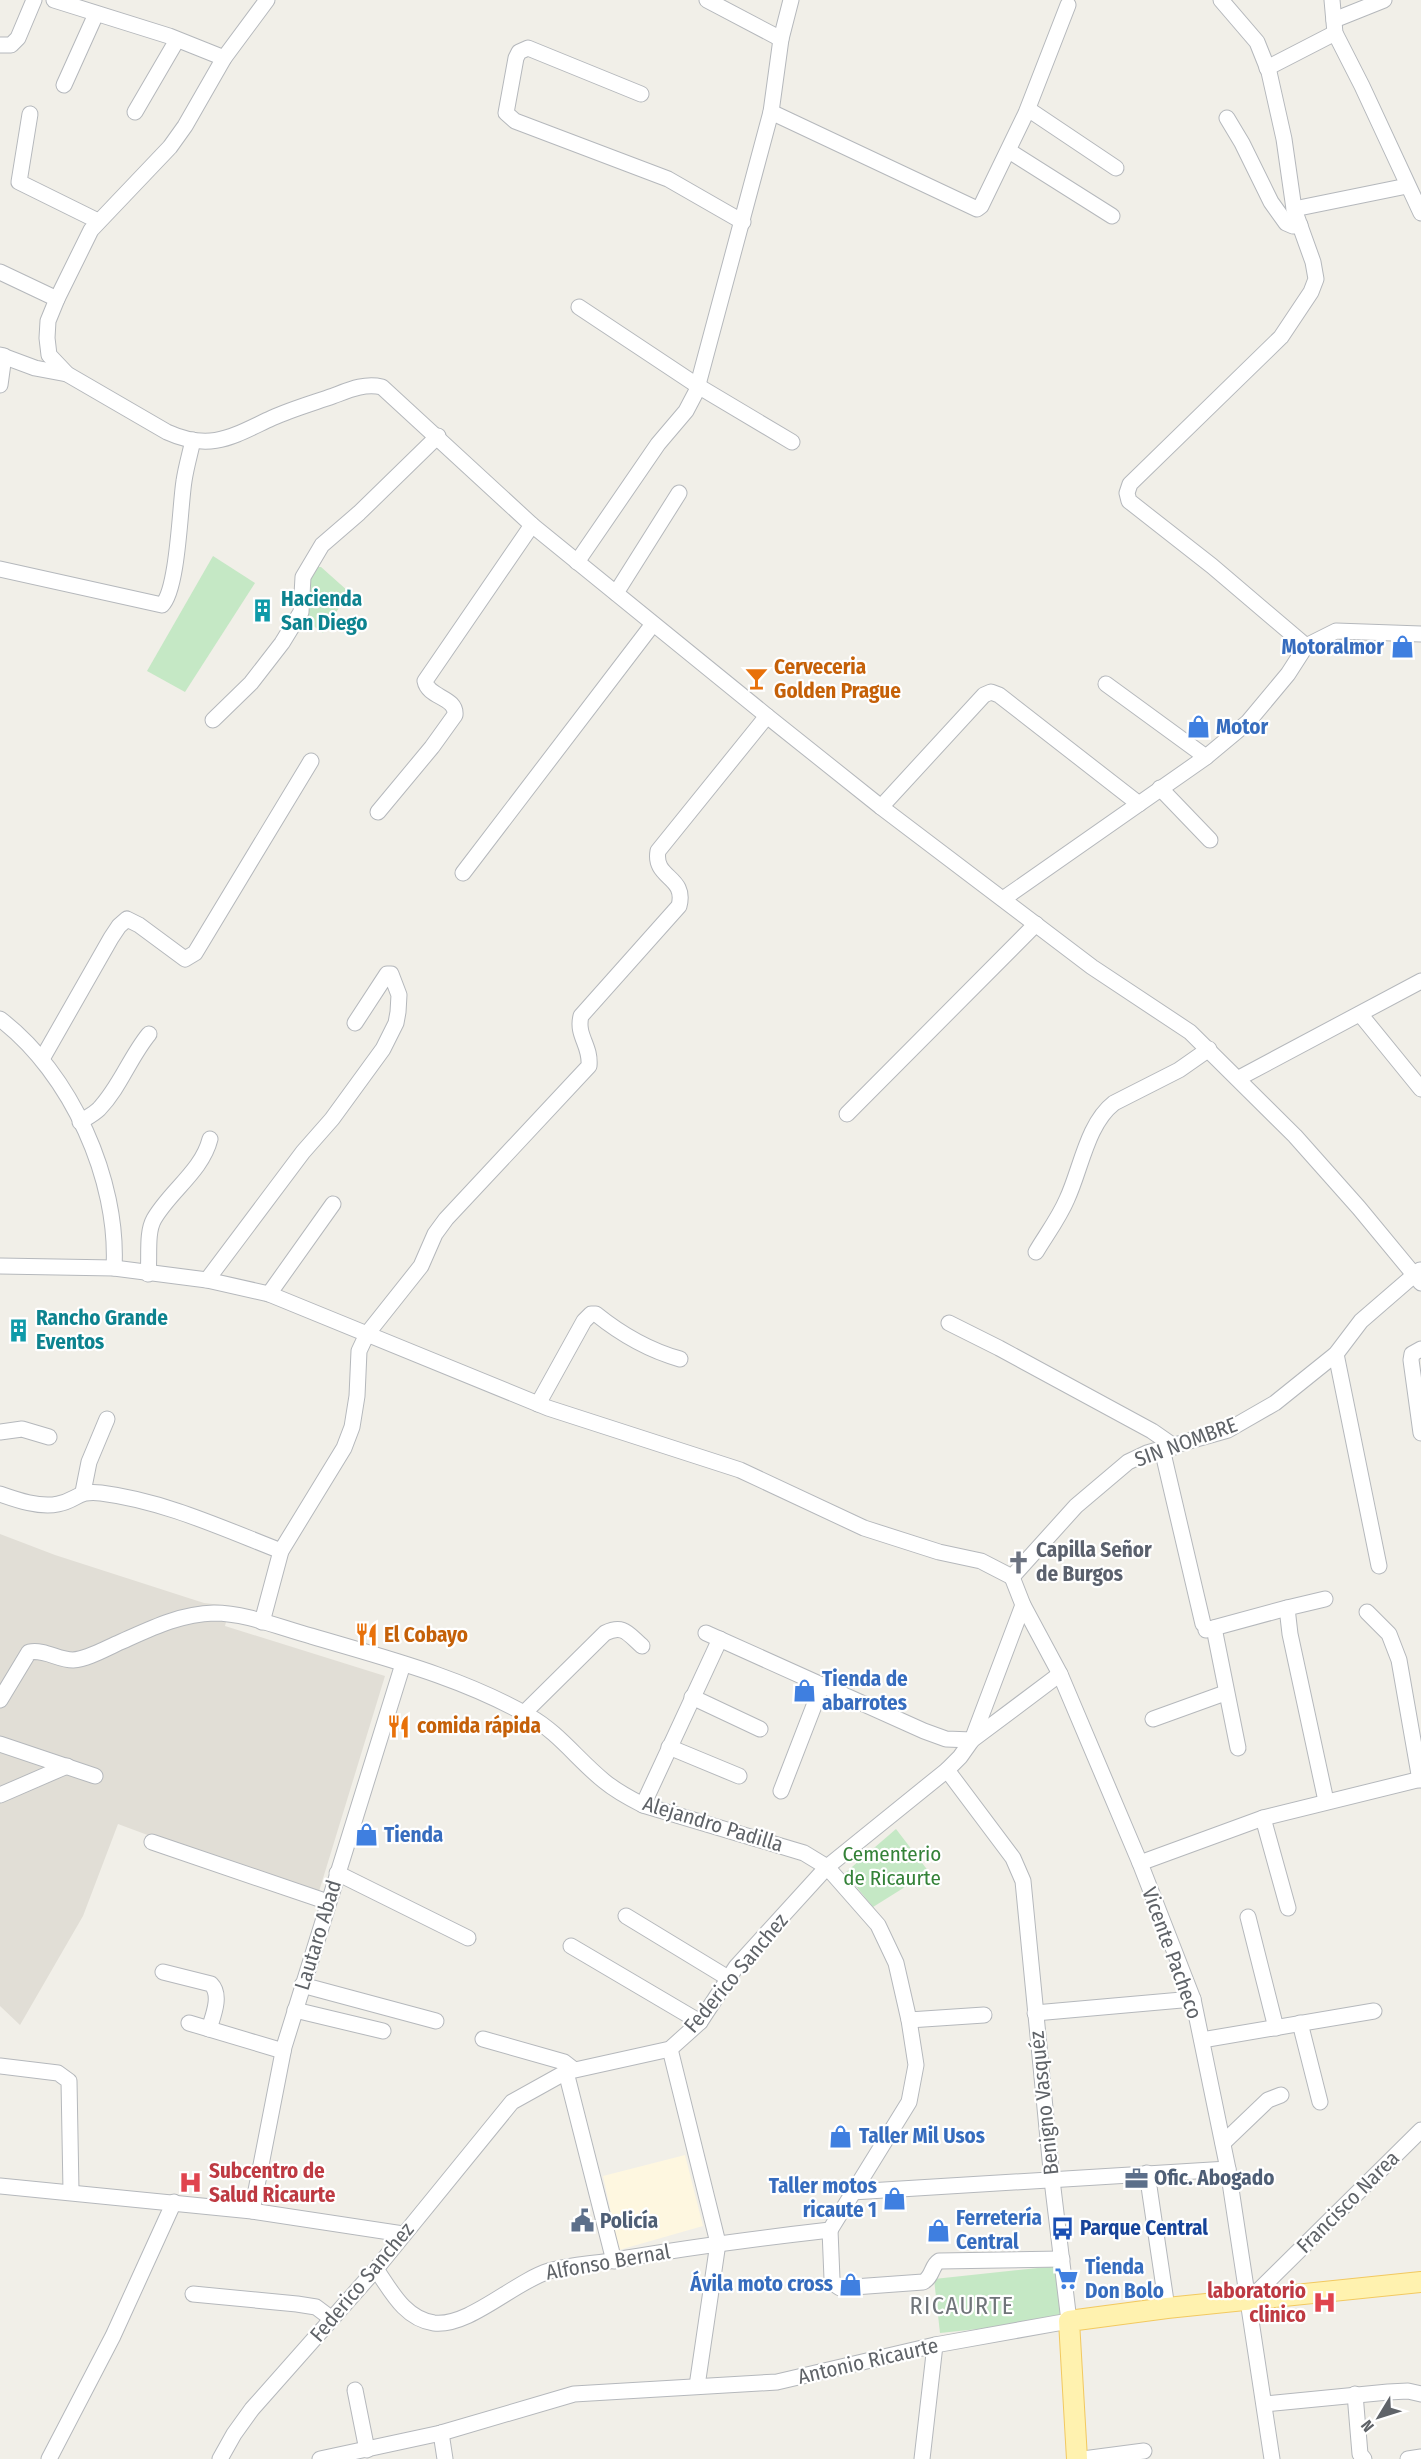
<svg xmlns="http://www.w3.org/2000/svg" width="1421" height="2459" font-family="'Fira Sans Condensed',sans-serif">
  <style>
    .commercial { fill: #fef7e0 }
    .education { fill: #e1ded6 }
    .green { fill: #c5e8c5 }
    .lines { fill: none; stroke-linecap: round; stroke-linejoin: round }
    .minor-casing { stroke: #b5b8bc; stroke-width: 17 }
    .major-casing { stroke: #f2c960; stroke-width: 22 }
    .minor { stroke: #fff; stroke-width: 15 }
    .major { stroke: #fff2af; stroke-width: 20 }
    .labels { text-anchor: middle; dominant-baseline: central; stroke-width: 4.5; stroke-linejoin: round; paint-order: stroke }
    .culture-label { font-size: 21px; font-weight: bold; fill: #0d838f; stroke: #fff; text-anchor: start }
    .shop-label { font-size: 21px; font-weight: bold; fill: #366cbe; stroke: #fff; text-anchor: start }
    .food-label { font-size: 21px; font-weight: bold; fill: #c56008; stroke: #fff; text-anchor: start }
    .street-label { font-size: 21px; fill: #5f6368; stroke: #fff }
    .worship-label { font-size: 21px; font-weight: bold; fill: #5b616d; stroke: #fff; text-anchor: start }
    .park-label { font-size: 21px; fill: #348238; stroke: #fff }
    .health-label { font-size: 21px; font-weight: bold; fill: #be3a42; stroke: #fff; text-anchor: start }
    .service-label { font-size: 21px; font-weight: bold; fill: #4e5e75; stroke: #fff; text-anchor: start }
    .transit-label { font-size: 21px; font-weight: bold; fill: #164399; stroke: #fff; text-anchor: start }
    .quarter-label { font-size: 24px; letter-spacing: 1.5px; fill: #70757a; stroke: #fff }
  </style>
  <rect width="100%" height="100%" fill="#f1efe8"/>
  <path class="commercial" d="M 685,2155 L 703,2226 L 619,2250 L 603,2176 Z"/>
  <path class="education" d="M 0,1534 L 55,1555 L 204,1603 L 230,1606 L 225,1626 L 385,1676 L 317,1898 L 118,1824 L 83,1916 L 20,2025 L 0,2006 Z"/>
  <g class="green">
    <path d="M 213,556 L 255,583 L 185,692 L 147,671 Z"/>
    <path d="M 313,567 L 321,567 L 349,592 L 323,633 L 304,619 L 310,607 L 306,596 Z"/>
    <path d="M 896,1829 L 929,1872 L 873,1907 L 845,1873 Z"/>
    <path d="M 1057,2266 L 1062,2320 L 940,2333 L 934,2279 Z"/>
  </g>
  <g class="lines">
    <defs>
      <g id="minor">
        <path d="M 54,0 L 169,36 L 224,58"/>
        <path d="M 267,0 L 224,58 L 185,126 L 170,147 L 91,230 L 57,299 L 48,321 L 47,338 L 49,355 L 67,374 L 167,432 C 211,452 233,436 272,418 C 292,409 313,403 333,396 C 349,390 364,383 382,387 L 532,525 L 767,716 L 881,807 L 1092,967 L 1190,1032 L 1295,1136 L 1359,1208 L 1421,1283"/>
        <path d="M 707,0 L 781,39"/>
        <path d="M 1221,0 L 1257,42 L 1269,72 L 1284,139 L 1294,209 L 1313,262 L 1316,279 L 1311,292 L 1281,337 L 1130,484 L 1127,493 L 1129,501 L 1212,566 L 1306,646 L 1336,631 L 1421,634"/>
        <path d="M 1332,0 L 1335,33 L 1362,86 L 1421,213"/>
        <path d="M 1334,20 L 1384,0"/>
        <path d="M 0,45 L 11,45 L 18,38 L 34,0"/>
        <path d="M 1267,68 L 1335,33"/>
        <path d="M 64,85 L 96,14"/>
        <path d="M 641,94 L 528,48 L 519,52 L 516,58 L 506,113 L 515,121 L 668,179 L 743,222"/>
        <path d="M 1028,109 L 1116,168"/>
        <path d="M 135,112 L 177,40"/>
        <path d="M 771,112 L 977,209 L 981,206 L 1026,113 L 1068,5"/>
        <path d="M 30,114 L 19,182 L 98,221"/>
        <path d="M 1227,118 L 1242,143 L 1271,202 L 1286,223 L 1293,226 L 1300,225"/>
        <path d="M 1009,151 L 1112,216"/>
        <path d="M 1294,209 L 1407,186"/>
        <path d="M 0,272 L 57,299"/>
        <path d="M 579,307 L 698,386 L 792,442"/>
        <path d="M 0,355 L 35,368 L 67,374"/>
        <path d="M 0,385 L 4,356"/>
        <path d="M 577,562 L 658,444 L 686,411 L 696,392 L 771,112 L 781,39 L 791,0"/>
        <path d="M 0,569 L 162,605 C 178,590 180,505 184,481 C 186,467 190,454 193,440"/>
        <path d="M 616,593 L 679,493"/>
        <path d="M 1106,684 L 1206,757"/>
        <path d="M 213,720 L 251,683 L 282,643 L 301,612 L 303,577 L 322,545 L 359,513 L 438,436"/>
        <path d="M 1160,788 L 1210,840"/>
        <path d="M 881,807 L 984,695 L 991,692 L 999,695 L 1139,804"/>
        <path d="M 378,812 L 432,747 L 455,715 C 457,697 428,698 425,681 L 532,525"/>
        <path d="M 463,873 L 653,624"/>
        <path d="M 1003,899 L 1206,757 L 1248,722 L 1288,674 L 1306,646"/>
        <path d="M 1360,1014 L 1421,1089"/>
        <path d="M 0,1019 C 71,1073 119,1180 114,1268"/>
        <path d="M 42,1059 L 111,938 L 119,926 L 127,919 L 139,925 L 185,959 L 195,953 L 311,761"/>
        <path d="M 1239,1078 L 1421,981"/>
        <path d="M 847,1114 L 1036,924"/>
        <path d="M 80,1122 C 86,1118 94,1114 99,1109 C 120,1087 130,1057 149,1034"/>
        <path d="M 1036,1252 C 1046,1235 1059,1218 1067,1199 C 1081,1169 1087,1124 1114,1103 L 1179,1070 L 1209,1049"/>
        <path d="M 0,1266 L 114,1268 L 207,1280 L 269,1294 L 548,1408 L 740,1470 L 864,1528 L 939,1552 L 981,1561 L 1012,1577"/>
        <path d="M 148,1274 C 150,1257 146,1233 154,1219 C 170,1191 202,1171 210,1139"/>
        <path d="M 207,1280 L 303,1152 L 332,1119 L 383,1049 L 396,1023 L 398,1012 L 399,995 L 391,974 L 387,974 L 355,1023"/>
        <path d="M 269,1294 L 333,1204"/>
        <path d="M 949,1323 L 999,1348 L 1152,1431 L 1175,1447"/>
        <path d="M 1421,1349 L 1412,1354 L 1411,1360 L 1421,1433"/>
        <path d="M 1336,1354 L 1379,1566"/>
        <path d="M 538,1404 L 584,1321 L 591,1314 L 596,1314 C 622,1335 648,1350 680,1359"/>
        <path d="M 0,1432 L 22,1429 L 49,1437"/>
        <path d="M 1162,1449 L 1203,1624"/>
        <path d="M 83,1492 L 89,1462 L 107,1419"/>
        <path d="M 0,1494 C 17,1500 40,1508 58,1504 C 78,1500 77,1490 101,1493 C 164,1501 222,1528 281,1551"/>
        <path d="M 1012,1577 L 1023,1605 L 1060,1674 L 1140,1863 L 1193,1999 L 1228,2169 L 1272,2459"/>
        <path d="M 1012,1577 L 1076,1506 L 1128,1462 L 1147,1453 L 1228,1430 L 1275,1403 L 1336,1354 L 1361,1321 L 1420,1270"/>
        <path d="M 1325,1599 L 1287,1608 L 1290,1634 L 1326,1801"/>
        <path d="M 1367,1612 L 1389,1634 L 1399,1660 L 1420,1780"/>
        <path d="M 262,1622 L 281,1551 L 344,1448 L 352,1427 L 357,1396 L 359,1351 L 367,1334 L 421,1266 L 435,1234 L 446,1219 L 589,1066 C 591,1045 576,1036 581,1016 L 679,906 C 687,876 653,879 658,851 L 767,716"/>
        <path d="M 1214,1628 L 1238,1748"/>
        <path d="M 1206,1630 L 1287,1608"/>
        <path d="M 706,1633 L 924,1731 L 946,1739 L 972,1740 L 1023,1605"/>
        <path d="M 692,1697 L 760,1729"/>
        <path d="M 0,1700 L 29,1652 C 45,1649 58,1660 73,1660 C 87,1659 103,1650 116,1644 C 148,1630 178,1614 214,1613 C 246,1613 281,1628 311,1636 C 385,1658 461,1677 529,1716 C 558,1732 578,1760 604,1781 C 616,1791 629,1798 643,1805 L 804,1853 L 827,1867 L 878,1925 L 896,1963 L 909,2020 L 916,2065 L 909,2102 L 830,2230 C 760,2238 691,2247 621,2259 C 598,2264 572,2264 549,2271 C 514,2282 469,2327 434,2323 C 405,2319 391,2291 376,2269"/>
        <path d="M 524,1713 L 605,1633 C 624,1624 628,1634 642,1646"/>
        <path d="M 1153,1719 L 1225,1693"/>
        <path d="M 0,1744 L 95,1776"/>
        <path d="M 669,1747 L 739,1776"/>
        <path d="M 781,1791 L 822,1685"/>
        <path d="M 0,1795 L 67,1766"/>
        <path d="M 643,1805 L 720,1639"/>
        <path d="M 1263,1818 L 1288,1908"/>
        <path d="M 152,1842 L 328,1902"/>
        <path d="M 1140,1863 L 1263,1818 L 1421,1779"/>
        <path d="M 337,1873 L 468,1938"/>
        <path d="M 626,1916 L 728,1978"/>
        <path d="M 1248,1917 L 1276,2028"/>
        <path d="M 571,1946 L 700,2022"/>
        <path d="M 163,1972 L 211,1984 C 222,1995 213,2016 209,2029"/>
        <path d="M 302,1985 L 436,2021"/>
        <path d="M 295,2010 L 383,2031"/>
        <path d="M 1035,2013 L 1193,1999"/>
        <path d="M 909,2020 L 984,2015"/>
        <path d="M 189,2023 L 283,2051"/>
        <path d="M 1300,2023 L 1320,2102"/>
        <path d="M 483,2039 L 564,2062 L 573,2069"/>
        <path d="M 1202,2040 L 1374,2011"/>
        <path d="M 670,2049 L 718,2243 L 697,2386"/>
        <path d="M 0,2066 L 58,2073 L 69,2081 L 71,2191"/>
        <path d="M 566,2072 L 614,2261"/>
        <path d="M 1223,2143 L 1268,2100 L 1281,2095"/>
        <path d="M 1147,2173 L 1167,2308"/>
        <path d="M 0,2186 L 252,2211 L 403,2234"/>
        <path d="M 852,2192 L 1228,2169"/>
        <path d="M 252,2211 L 284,2047 L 403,1664"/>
        <path d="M 830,2230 L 832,2279 L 834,2284 L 840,2288 L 923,2282 C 933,2277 931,2266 939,2261 L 1062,2259"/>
        <path d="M 193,2294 L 297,2304 L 316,2307 L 332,2319"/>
        <path d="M 1250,2299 L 1421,2130"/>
        <path d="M 355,2390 L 367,2450"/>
        <path d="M 1355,2394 L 1360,2454 L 1364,2459"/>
        <path d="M 1265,2404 L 1388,2392 L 1408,2391 L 1421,2394"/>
        <path d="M 441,2433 L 445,2459"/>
        <path d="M 49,2459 L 113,2336 L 174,2202"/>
        <path d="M 220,2459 L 234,2434 L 252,2409 L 376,2269 L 512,2102 L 566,2072 L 670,2049 L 700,2022 L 736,1967 L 827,1867 L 947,1770 L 960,1757 L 972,1740 L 1060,1674"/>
        <path d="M 320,2459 L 441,2433 L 574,2394 L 777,2382 L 935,2345 L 1069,2321 L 1052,2180 L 1023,1881 L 1013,1858 L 947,1770"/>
        <path d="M 922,2459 L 935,2345"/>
        <path d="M 1083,2459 L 1144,2451"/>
        <path d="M 1408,2459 L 1421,2457"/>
      </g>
      <path id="major" d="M 1077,2459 L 1069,2321 L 1167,2308 L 1421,2282"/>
    </defs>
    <use href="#minor" class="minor-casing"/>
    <use href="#major" class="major-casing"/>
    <use href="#minor" class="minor"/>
    <use href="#major" class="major"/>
  </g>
  <defs>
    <symbol id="building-bare" viewBox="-9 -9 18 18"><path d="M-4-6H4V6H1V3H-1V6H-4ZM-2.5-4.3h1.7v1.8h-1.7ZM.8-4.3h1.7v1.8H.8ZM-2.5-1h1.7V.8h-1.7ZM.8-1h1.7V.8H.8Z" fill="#0f9aa8" stroke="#fff" stroke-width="2.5" paint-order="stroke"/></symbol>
    <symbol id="shop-bare" viewBox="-9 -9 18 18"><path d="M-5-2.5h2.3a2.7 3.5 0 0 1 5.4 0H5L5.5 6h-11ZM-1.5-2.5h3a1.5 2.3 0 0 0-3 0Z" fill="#3f7fe0" stroke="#fff" stroke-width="2.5" paint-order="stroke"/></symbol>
    <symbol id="bar-bare" viewBox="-9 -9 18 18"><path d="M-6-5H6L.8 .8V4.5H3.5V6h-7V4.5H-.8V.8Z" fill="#e8710a" stroke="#fff" stroke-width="2.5" paint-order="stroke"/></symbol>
    <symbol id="church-bare" viewBox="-9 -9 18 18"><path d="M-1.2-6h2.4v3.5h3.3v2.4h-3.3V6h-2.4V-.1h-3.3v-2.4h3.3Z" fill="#6b7280" stroke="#fff" stroke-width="2.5" paint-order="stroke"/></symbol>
    <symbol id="restaurant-bare" viewBox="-9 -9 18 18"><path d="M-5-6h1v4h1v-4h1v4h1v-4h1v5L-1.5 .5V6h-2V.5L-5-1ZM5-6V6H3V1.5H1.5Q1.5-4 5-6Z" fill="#e8710a" stroke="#fff" stroke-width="2.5" paint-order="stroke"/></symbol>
    <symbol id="office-bare" viewBox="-9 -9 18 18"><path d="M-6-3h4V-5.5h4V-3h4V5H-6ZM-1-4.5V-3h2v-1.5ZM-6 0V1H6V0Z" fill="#5c6f8a" stroke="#fff" stroke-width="2.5" paint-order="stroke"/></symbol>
    <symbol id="hospital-bare" viewBox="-9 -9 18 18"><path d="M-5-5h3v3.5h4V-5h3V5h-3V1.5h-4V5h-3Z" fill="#e0444e" stroke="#fff" stroke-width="2.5" paint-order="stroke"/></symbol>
    <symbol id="civic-bare" viewBox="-9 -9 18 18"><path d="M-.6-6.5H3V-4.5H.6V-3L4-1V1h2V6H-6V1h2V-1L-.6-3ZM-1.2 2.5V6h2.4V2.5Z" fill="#5c6f8a" stroke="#fff" stroke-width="2.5" paint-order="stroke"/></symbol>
    <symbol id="bus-bare" viewBox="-9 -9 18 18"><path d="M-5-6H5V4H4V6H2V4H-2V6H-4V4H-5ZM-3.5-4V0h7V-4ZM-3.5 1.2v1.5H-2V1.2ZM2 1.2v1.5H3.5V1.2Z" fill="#1a4fb4" stroke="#fff" stroke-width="2.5" paint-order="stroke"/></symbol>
    <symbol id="supermarket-bare" viewBox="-9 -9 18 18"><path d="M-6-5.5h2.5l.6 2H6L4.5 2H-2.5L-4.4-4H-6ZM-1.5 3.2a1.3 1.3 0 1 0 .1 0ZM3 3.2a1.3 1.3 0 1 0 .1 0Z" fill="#3f7fe0" stroke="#fff" stroke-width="2.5" paint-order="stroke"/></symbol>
  </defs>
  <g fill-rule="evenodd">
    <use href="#building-bare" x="246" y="594" width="33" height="33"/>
    <use href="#shop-bare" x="1386" y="630" width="33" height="33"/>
    <use href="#bar-bare" x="740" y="662" width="33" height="33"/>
    <use href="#shop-bare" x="1182" y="710" width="33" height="33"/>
    <use href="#building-bare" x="2" y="1314" width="33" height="33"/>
    <use href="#church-bare" x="1002" y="1546" width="33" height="33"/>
    <use href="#restaurant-bare" x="350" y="1618" width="33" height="33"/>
    <use href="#shop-bare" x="788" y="1674" width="33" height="33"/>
    <use href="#restaurant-bare" x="382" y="1710" width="33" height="33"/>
    <use href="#shop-bare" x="350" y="1818" width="33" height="33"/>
    <use href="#shop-bare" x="824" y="2120" width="33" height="33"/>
    <use href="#office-bare" x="1120" y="2162" width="33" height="33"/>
    <use href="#hospital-bare" x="174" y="2166" width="33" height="33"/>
    <use href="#shop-bare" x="878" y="2182" width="33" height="33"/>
    <use href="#civic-bare" x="566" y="2204" width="33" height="33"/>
    <use href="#bus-bare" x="1046" y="2212" width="33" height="33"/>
    <use href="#shop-bare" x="922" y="2214" width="33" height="33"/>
    <use href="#supermarket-bare" x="1050" y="2262" width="33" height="33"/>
    <use href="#shop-bare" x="834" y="2268" width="33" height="33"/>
    <use href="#hospital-bare" x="1308" y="2286" width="33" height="33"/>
  </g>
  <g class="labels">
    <g class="culture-label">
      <text x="281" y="599">Hacienda<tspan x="281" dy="24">San Diego</tspan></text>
      <text x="36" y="1318">Rancho Grande<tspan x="36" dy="24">Eventos</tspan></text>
    </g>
    <g class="shop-label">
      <text x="1384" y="647" text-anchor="end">Motoralmor</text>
      <text x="1216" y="727">Motor</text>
      <text x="822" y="1679">Tienda de<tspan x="822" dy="24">abarrotes</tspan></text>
      <text x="384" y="1835">Tienda</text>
      <text x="859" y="2136">Taller Mil Usos</text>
      <text x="877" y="2186" text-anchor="end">Taller motos<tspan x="877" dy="24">ricaute 1</tspan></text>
      <text x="956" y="2218">Ferretería<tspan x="956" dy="24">Central</tspan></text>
      <text x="1085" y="2267">Tienda<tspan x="1085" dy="24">Don Bolo</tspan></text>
      <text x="833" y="2284" text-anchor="end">Ávila moto cross</text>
    </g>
    <g class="food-label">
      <text x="774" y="667">Cerveceria<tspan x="774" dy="24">Golden Prague</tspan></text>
      <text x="384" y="1635">El Cobayo</text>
      <text x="417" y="1726">comida rápida</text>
    </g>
    <g class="street-label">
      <text transform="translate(1186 1442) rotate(-20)">SIN NOMBRE</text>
      <text transform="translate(713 1824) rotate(17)">Alejandro Padilla</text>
      <text transform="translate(318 1935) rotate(-73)">Lautaro Abad</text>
      <text transform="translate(1172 1953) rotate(70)">Vicente Pacheco</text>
      <text transform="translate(736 1973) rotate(-50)">Federico Sanchez</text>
      <text transform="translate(1044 2103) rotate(-96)">Benigno Vasquéz</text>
      <text transform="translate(1348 2202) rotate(-45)">Francisco Narea</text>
      <text transform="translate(608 2262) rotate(-10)">Alfonso Bernal</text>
      <text transform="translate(362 2282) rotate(-50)">Federico Sanchez</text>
      <text transform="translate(868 2361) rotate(-13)">Antonio Ricaurte</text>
    </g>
    <g class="worship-label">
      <text x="1036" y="1550">Capilla Señor<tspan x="1036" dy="24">de Burgos</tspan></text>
    </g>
    <g class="park-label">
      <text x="892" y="1854">Cementerio<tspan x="892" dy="24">de Ricaurte</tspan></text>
    </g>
    <g class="health-label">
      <text x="209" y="2171">Subcentro de<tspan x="209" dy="24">Salud Ricaurte</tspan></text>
      <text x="1306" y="2291" text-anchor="end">laboratorio<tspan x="1306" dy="24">clinico</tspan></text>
    </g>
    <g class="service-label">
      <text x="1154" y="2178">Ofic. Abogado</text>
      <text x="600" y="2221">Policía</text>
    </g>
    <g class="transit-label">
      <text x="1080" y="2228">Parque Central</text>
    </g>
    <g class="quarter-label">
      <text x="962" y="2306">RICAURTE</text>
    </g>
  </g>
  <g transform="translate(1379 2417) rotate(232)" stroke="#ffffff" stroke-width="4.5" paint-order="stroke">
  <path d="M0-4.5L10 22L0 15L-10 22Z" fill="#5f6368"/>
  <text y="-9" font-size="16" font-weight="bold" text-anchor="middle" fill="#5f6368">N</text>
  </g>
</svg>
